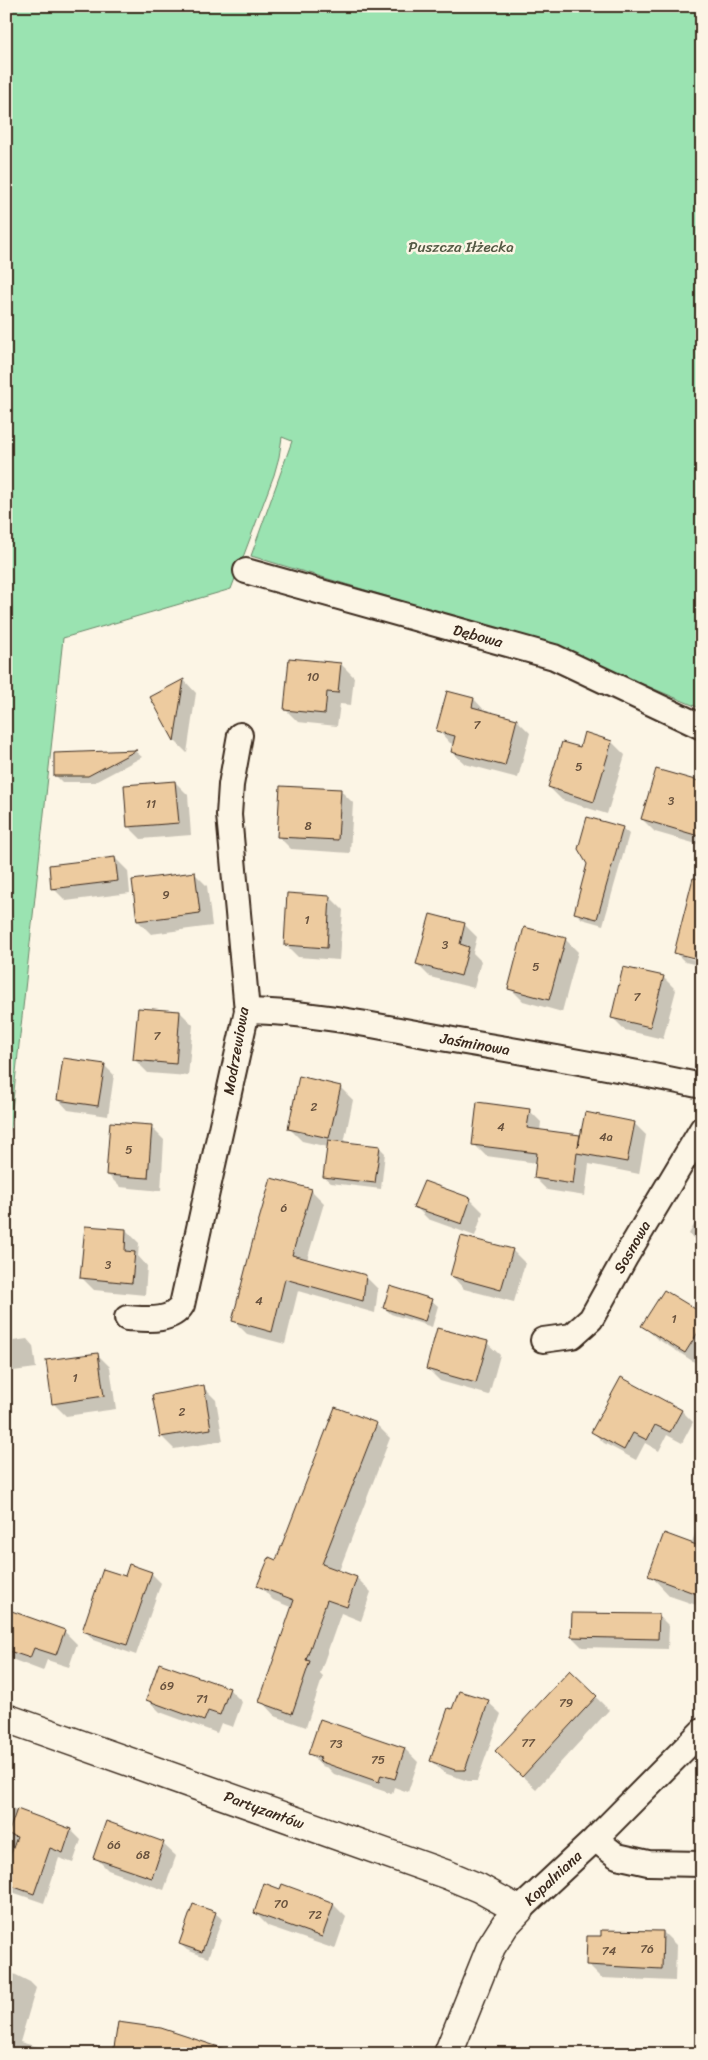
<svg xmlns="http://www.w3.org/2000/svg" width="708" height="2060" font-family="Sriracha,sans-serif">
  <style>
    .green { fill: #9ae3b1; stroke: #6a8668 }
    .shadow { fill: #0003 }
    .building { fill: #edcb9f; stroke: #3b2a1e }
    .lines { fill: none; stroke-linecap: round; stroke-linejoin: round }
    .minor-casing { stroke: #3b2a1e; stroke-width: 28 }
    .tertiary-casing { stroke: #3b2a1e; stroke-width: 31 }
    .minor { stroke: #fcf5e5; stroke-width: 24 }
    .tertiary { stroke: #fcf5e5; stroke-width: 28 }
    .labels { text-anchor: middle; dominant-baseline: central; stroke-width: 5; stroke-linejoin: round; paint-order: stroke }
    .number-label { font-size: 12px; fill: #68523e }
    .park-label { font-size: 15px; fill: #535843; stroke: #fcf5e5 }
    .street-label { font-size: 15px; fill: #3b2a1e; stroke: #fcf5e5 }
  </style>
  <rect width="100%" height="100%" fill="#fcf5e5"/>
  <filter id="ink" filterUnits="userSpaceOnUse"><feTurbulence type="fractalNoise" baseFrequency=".02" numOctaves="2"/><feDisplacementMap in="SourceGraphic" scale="10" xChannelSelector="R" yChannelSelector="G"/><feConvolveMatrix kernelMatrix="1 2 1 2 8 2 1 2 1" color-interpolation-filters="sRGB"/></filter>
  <g filter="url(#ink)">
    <path class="green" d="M 6,6 L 702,6 L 702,709 L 547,644 L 251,556 L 292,441 L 282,437 L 279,457 L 274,475 L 231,589 L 63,638 L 6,1165 Z"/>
    <g class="shadow">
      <path d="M 341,664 L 354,677 L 351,705 L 340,704 L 337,726 L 298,722 L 285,709 Z"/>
      <path d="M 184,680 L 196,693 L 187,753 L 175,741 L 152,697 Z"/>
      <path d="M 448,692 L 474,699 L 486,712 L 517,720 L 530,733 L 518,778 L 465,764 L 452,752 L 454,744 L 450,743 L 438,730 Z"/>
      <path d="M 585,733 L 612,742 L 625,755 L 607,814 L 562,800 L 549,787 L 581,749 Z"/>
      <path d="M 136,752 L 142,757 L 95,782 L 62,782 L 56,776 L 55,754 Z"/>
      <path d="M 175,782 L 188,795 L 191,835 L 141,839 L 128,826 Z"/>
      <path d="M 702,784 L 702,839 L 700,845 L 655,832 L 642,819 Z"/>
      <path d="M 340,790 L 353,803 L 350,853 L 291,849 L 278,836 Z"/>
      <path d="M 622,828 L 629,834 L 603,925 L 582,919 L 576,912 L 589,864 Z"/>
      <path d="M 702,847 L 702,959 L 685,954 L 685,957 L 702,962 L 702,966 L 685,962 L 675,952 Z"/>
      <path d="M 115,858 L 128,871 L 130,893 L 66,901 L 53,888 Z"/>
      <path d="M 194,873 L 207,886 L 212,926 L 151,934 L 138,921 Z"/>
      <path d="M 330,897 L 343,910 L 339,960 L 298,957 L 285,944 Z"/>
      <path d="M 464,924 L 477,937 L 473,953 L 481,961 L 474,988 L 430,977 L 417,964 Z"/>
      <path d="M 565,939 L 578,952 L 562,1012 L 523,1001 L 510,988 Z"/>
      <path d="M 663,977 L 676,990 L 663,1039 L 625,1030 L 612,1017 Z"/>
      <path d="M 180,1012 L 193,1025 L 188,1076 L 148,1073 L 135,1060 Z"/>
      <path d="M 104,1065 L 114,1075 L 108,1116 L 68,1110 L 58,1099 Z"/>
      <path d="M 340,1087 L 353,1100 L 344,1143 L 379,1147 L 385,1153 L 381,1189 L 331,1183 L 324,1177 L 328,1147 L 302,1141 L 289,1128 Z"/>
      <path d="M 529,1110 L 541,1122 L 540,1131 L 579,1137 L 581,1139 L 634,1123 L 646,1135 L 639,1174 L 589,1164 L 585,1196 L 547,1190 L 535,1178 L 537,1163 L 486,1156 L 474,1144 Z"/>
      <path d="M 151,1127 L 164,1140 L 161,1191 L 120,1187 L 107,1174 Z"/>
      <path d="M 311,1190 L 324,1203 L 307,1260 L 365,1276 L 378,1289 L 375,1313 L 298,1291 L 285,1344 L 247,1334 L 234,1321 Z"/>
      <path d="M 470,1199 L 483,1212 L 475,1236 L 428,1219 L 415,1206 Z"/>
      <path d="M 702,1211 L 702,1246 L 689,1234 Z"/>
      <path d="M 126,1230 L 139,1243 L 138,1256 L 147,1266 L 145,1295 L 94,1290 L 81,1277 Z"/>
      <path d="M 512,1250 L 525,1263 L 514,1302 L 464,1289 L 452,1276 Z"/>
      <path d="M 431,1300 L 438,1306 L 432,1327 L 391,1314 L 384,1308 Z"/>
      <path d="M 702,1314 L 702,1360 L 699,1365 L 656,1338 L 643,1325 Z"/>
      <path d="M 27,1339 L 33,1346 L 36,1368 L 6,1372 L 6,1342 Z"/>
      <path d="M 487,1343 L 500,1355 L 489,1395 L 440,1381 L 427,1368 Z"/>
      <path d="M 97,1354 L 110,1367 L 116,1409 L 66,1416 L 53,1403 Z"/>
      <path d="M 622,1379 L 682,1411 L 693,1422 L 682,1443 L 667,1435 L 659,1451 L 645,1443 L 636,1460 L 604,1443 L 593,1432 Z"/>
      <path d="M 203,1387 L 216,1400 L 223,1441 L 174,1449 L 161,1436 Z"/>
      <path d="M 376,1424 L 390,1438 L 339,1571 L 357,1578 L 371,1592 L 361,1621 L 341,1613 L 320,1673 L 323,1676 L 306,1727 L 275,1716 L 261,1701 L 293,1608 L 273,1600 L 259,1585 Z"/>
      <path d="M 696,1531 L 702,1533 L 702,1607 L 670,1596 L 650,1575 L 691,1545 Z"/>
      <path d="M 151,1573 L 161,1583 L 136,1655 L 94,1640 L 84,1630 L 126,1578 Z"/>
      <path d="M 6,1611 L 64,1631 L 77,1644 L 69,1667 L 47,1660 L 43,1671 L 6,1657 Z"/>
      <path d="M 658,1615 L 669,1626 L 668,1649 L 582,1647 L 572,1637 Z"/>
      <path d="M 570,1672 L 609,1710 L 536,1789 L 509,1764 Z"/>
      <path d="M 229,1689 L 242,1702 L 233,1727 L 221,1723 L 217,1733 L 160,1712 L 147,1699 Z"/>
      <path d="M 459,1692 L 488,1702 L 501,1714 L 477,1781 L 468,1781 L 444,1773 L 431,1761 Z"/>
      <path d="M 320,1720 L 405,1749 L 418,1762 L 408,1792 L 394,1787 L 392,1794 L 334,1774 L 328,1768 L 322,1766 L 309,1753 Z"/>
      <path d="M 6,1790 L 10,1794 L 6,1806 Z"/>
      <path d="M 6,1806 L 71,1830 L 81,1840 L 73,1863 L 59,1858 L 44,1903 L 12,1892 L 6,1886 L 6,1871 L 12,1854 L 6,1852 Z"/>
      <path d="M 163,1844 L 176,1856 L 164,1890 L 108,1870 L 95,1857 Z"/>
      <path d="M 333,1904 L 346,1917 L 335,1949 L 268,1926 L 255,1913 Z"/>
      <path d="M 215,1913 L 222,1919 L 208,1958 L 187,1950 L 180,1944 Z"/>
      <path d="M 663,1932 L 676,1945 L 675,1981 L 601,1978 L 588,1965 Z"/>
      <path d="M 12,1973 L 30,1982 L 36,1988 L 20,2042 L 49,2050 L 52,2054 L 6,2054 L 6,1979 L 8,1980 Z"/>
      <path d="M 161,2029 L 237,2054 L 114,2054 Z"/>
      <rect x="699" y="2041" width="3" height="13"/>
    </g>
    <g class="building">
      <path d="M 289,658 L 341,663 L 338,693 L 327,692 L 325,714 L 284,710 Z"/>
      <path d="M 184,679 L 174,741 L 150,697 Z"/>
      <path d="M 447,691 L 474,698 L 472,707 L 517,719 L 505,766 L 451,752 L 455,736 L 436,731 Z"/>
      <path d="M 584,732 L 612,741 L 594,802 L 548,787 L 562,742 L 580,747 Z"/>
      <path d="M 137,750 L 88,776 L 54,776 L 54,753 Z"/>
      <path d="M 656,769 L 702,782 L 702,837 L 641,819 Z"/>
      <path d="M 175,781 L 179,823 L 127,827 L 124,785 Z"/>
      <path d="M 280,786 L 341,789 L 338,840 L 277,837 Z"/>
      <path d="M 587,817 L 623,827 L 597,919 L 574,913 L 587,864 L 578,849 Z"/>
      <path d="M 115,857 L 118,881 L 51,889 L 49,865 Z"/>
      <path d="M 195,872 L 200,913 L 137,921 L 132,880 Z"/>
      <path d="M 693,878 L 702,879 L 702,960 L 674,953 Z"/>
      <path d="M 287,893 L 330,896 L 327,948 L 284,945 Z"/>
      <path d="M 430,914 L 465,923 L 460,944 L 469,947 L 461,976 L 416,964 Z"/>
      <path d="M 524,927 L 566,938 L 549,1000 L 508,989 Z"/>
      <path d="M 623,967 L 664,976 L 650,1027 L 611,1018 Z"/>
      <path d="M 138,1008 L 180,1011 L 176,1064 L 133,1060 Z"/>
      <path d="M 63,1058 L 105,1064 L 98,1106 L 57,1100 Z"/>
      <path d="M 299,1076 L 341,1086 L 329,1138 L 288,1129 Z"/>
      <path d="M 477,1102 L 530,1109 L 527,1128 L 580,1135 L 578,1147 L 585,1112 L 635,1122 L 627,1162 L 577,1153 L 573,1184 L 534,1178 L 537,1153 L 472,1145 Z"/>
      <path d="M 110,1122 L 152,1125 L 148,1178 L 106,1175 Z"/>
      <path d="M 328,1140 L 380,1146 L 375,1183 L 323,1177 Z"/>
      <path d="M 271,1178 L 312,1189 L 292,1255 L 366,1275 L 363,1301 L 285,1279 L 272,1332 L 232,1321 L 253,1240 Z"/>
      <path d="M 424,1181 L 471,1198 L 462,1224 L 413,1207 Z"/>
      <path d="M 85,1226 L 126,1229 L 125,1251 L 135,1252 L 132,1283 L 80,1278 Z"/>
      <path d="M 461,1236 L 513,1249 L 501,1290 L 450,1276 Z"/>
      <path d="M 390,1286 L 432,1299 L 425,1321 L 383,1308 Z"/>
      <path d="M 664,1290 L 702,1313 L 702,1326 L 685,1353 L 641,1326 Z"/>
      <path d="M 437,1328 L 488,1341 L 476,1383 L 426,1369 Z"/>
      <path d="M 98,1353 L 104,1396 L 52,1404 L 46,1360 Z"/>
      <path d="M 621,1377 L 682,1410 L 670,1432 L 655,1425 L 647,1440 L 633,1433 L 624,1450 L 591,1432 Z"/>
      <path d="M 204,1385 L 211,1429 L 160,1437 L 152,1395 Z"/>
      <path d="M 335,1407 L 377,1423 L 322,1564 L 357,1577 L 347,1607 L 327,1600 L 306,1660 L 310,1661 L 292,1714 L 259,1702 L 294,1600 L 257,1586 L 269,1557 L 276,1560 Z"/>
      <path d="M 664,1533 L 702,1547 L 702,1596 L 648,1576 Z"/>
      <path d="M 129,1564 L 152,1572 L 127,1645 L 82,1631 L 103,1569 L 125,1576 Z"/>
      <path d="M 6,1609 L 65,1630 L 56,1655 L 34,1648 L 30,1658 L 6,1650 Z"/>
      <path d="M 572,1613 L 659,1614 L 658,1639 L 571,1637 Z"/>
      <path d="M 159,1663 L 230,1688 L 220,1715 L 208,1711 L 204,1721 L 146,1700 Z"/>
      <path d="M 570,1670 L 597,1696 L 522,1777 L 495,1751 Z"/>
      <path d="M 459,1691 L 489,1700 L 465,1770 L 455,1770 L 430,1761 L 448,1708 L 452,1709 Z"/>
      <path d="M 320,1719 L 405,1748 L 395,1779 L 381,1775 L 379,1782 L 319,1761 L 321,1758 L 308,1754 Z"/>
      <path d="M 17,1809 L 71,1829 L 63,1853 L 50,1848 L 34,1894 L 6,1884 L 6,1867 L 17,1837 L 8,1834 Z"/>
      <path d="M 106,1821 L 164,1842 L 152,1878 L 93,1858 Z"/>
      <path d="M 264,1883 L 280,1889 L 282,1884 L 334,1903 L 322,1937 L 254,1913 Z"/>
      <path d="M 193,1904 L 216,1912 L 202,1952 L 179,1944 Z"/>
      <path d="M 601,1930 L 663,1931 L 662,1969 L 586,1965 L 587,1936 L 601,1936 Z"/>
      <path d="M 118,2022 L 161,2028 L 225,2049 L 224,2054 L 113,2054 Z"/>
    </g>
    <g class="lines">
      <defs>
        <g id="minor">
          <path d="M 246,571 L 554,657 L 702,727"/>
          <path d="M 247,1011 C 316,1012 385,1028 453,1040 C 536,1054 619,1068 702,1086"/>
          <path d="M 127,1318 C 145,1319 171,1323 182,1305 L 247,1011 L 229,815 L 231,785 L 240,735"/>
          <path d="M 543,1340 L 572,1336 L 591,1319 L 626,1256 L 702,1129"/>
          <path d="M 595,1839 L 617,1856 L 648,1863 L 702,1864"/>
          <path d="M 519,1910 L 595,1839 L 702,1731"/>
        </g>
        <path id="tertiary" d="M 6,1718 L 448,1875 L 479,1888 L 519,1910 L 505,1925 L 491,1947 L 448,2054"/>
      </defs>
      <use href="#minor" class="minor-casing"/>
      <use href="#tertiary" class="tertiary-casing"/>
      <use href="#minor" class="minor"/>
      <use href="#tertiary" class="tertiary"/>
    </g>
  </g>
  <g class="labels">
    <g class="number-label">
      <text x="313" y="677">10</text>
      <text x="477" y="725">7</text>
      <text x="579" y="767">5</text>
      <text x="671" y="801">3</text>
      <text x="151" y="804">11</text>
      <text x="308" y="826">8</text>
      <text x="166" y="895">9</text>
      <text x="307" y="920">1</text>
      <text x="445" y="945">3</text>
      <text x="536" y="967">5</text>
      <text x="637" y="997">7</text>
      <text x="157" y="1036">7</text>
      <text x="314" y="1107">2</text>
      <text x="501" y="1127">4</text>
      <text x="606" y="1137">4a</text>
      <text x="129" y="1150">5</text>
      <text x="284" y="1208">6</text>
      <text x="108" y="1265">3</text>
      <text x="259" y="1301">4</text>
      <text x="674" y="1319">1</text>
      <text x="75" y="1378">1</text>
      <text x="182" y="1412">2</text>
      <text x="167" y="1686">69</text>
      <text x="202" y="1699">71</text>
      <text x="566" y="1703">79</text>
      <text x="528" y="1743">77</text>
      <text x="336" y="1744">73</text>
      <text x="378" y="1760">75</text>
      <text x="114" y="1845">66</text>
      <text x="143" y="1855">68</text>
      <text x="281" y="1904">70</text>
      <text x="315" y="1915">72</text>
      <text x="647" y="1949">76</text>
      <text x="609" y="1951">74</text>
    </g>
    <g class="park-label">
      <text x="461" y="247">Puszcza Iłżecka</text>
    </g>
    <g class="street-label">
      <text transform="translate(478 636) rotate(15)">Dębowa</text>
      <text transform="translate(475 1044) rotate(10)">Jaśminowa</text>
      <text transform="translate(236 1051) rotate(-80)">Modrzewiowa</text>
      <text transform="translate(632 1247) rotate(-60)">Sosnowa</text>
      <text transform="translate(264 1810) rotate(20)">Partyzantów</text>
      <text transform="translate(553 1878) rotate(-43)">Kopalniana</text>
    </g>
  </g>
  <rect width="708" height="2060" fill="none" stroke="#fcf5e5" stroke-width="25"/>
  <rect x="12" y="12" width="683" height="2035" fill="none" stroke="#3b2a1e" stroke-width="2" filter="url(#ink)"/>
</svg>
